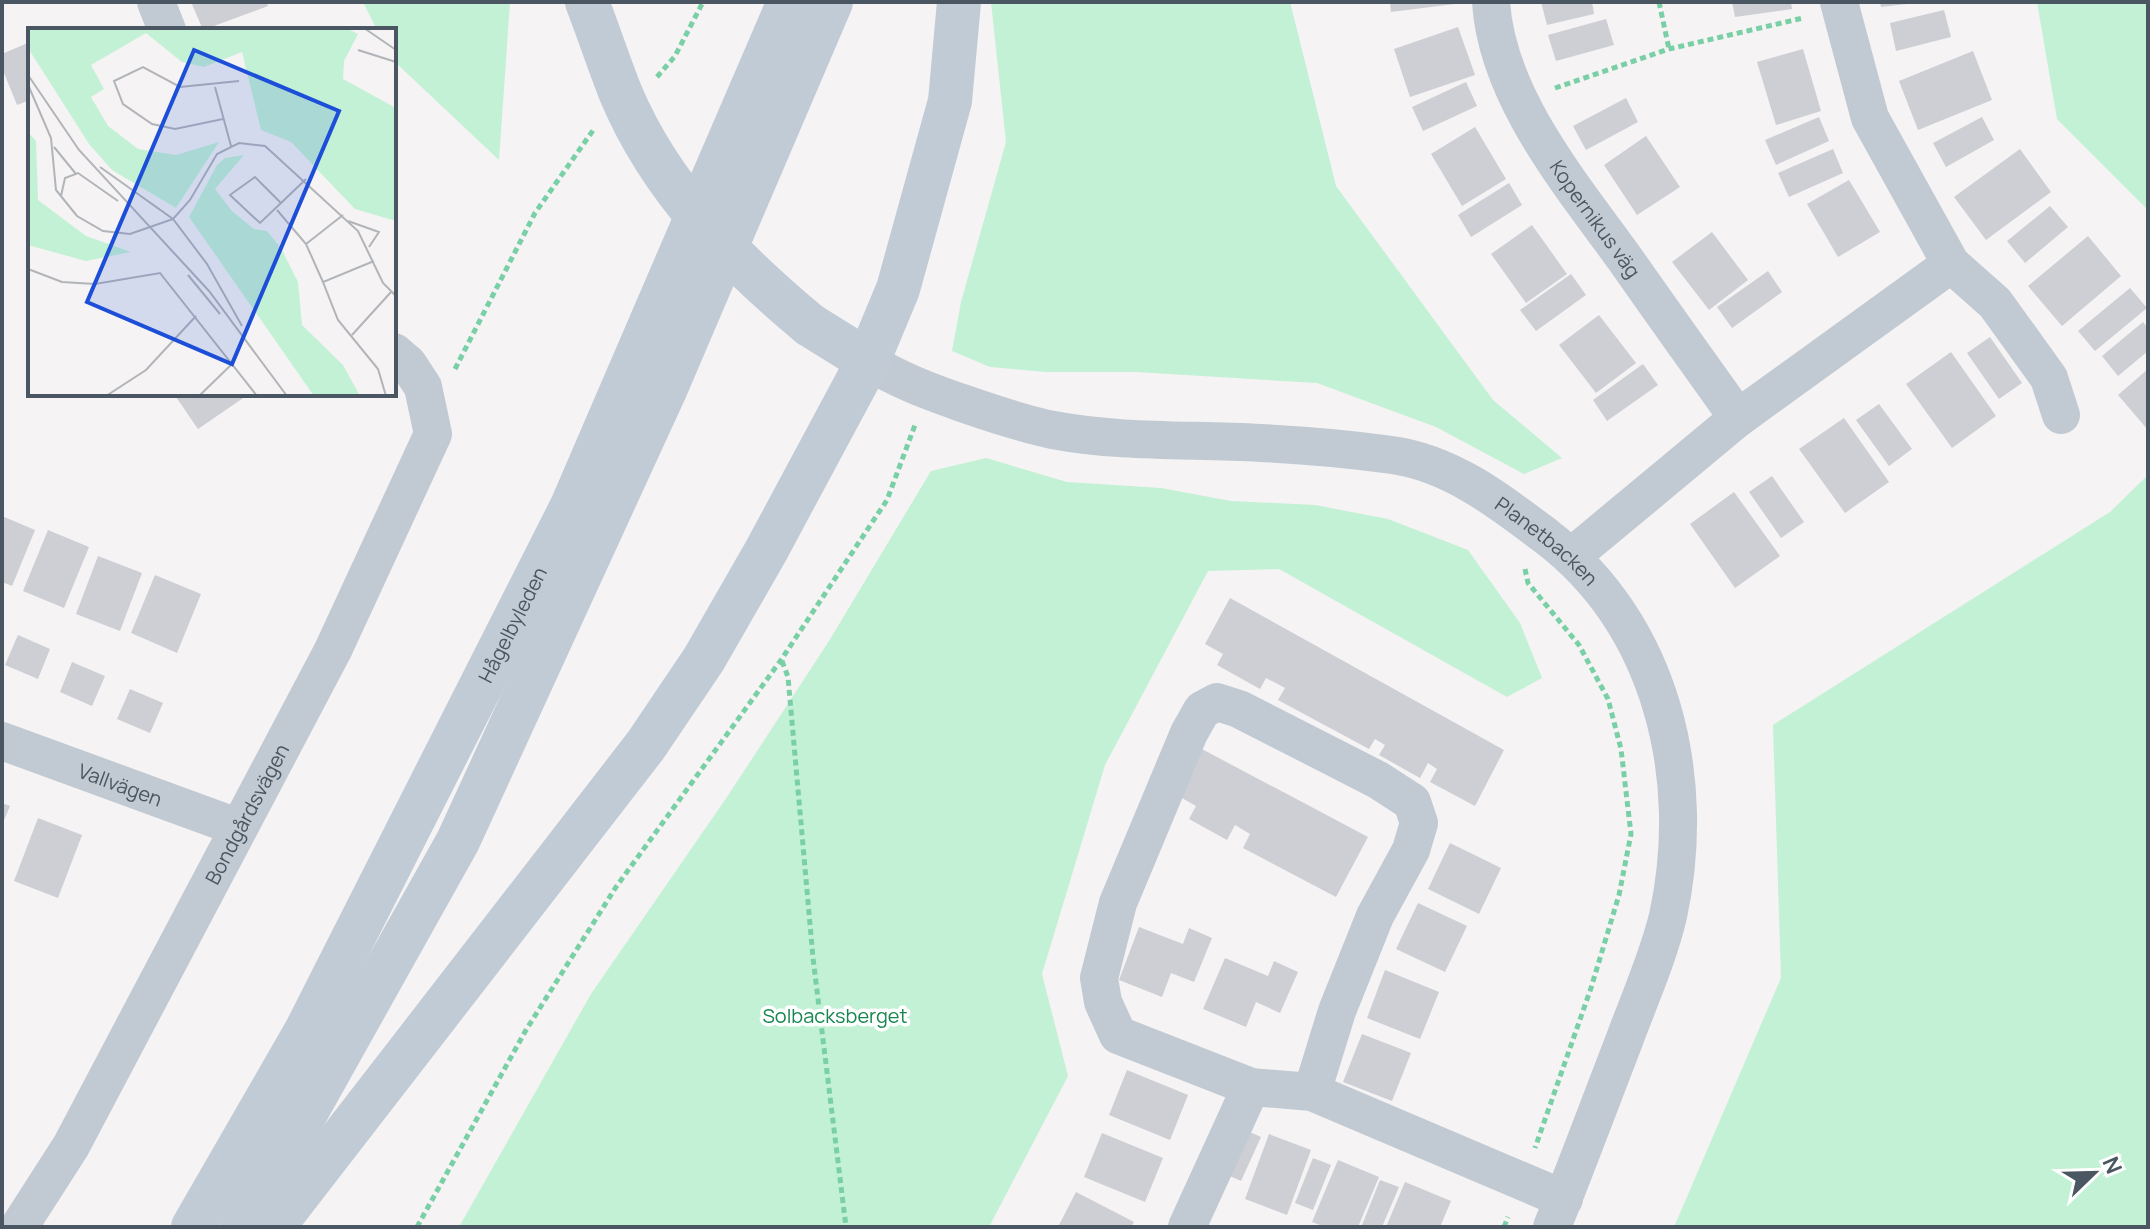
<svg xmlns="http://www.w3.org/2000/svg" width="2150" height="1229" font-family="Manrope,sans-serif">
  <style>
    .green { fill: #c3f1d5 }
    .building { fill: #cdcfd5 }
    .lines { fill: none; stroke-linecap: round; stroke-linejoin: round }
    .path { stroke: #7ad0a6; stroke-width: 5; stroke-dasharray: 6 4; stroke-linecap: butt }
    .street { stroke: #c1cad2; stroke-width: 38 }
    .secondary { stroke: #c1cbd6; stroke-width: 44 }
    .secondary-bridge { stroke: #c1cbd6; stroke-width: 44 }
    .labels { text-anchor: middle; dominant-baseline: central; stroke-width: 7; stroke-linejoin: round; paint-order: stroke }
    .street-label { font-size: 20px; fill: #4a5661; stroke: #fff }
    .park-label { font-size: 20px; fill: #17864f; stroke: #fff }
    .inset-road { fill: none; stroke: #b1b4b9; stroke-width: 2 }
    .view { fill: #1d4ed8; fill-opacity: 0.15; stroke: #1d4ed8; stroke-width: 4 }
    .inset-edge { fill: none; stroke: #4a5661; stroke-width: 4 }
  </style>
  <rect width="100%" height="100%" fill="#f5f3f3"/>
  <g class="green">
    <path d="M 363,2 L 510,2 L 499,160 L 394,61 L 394,30 L 377,30 Z"/>
    <path d="M 991,2 L 1290,2 L 1336,186 L 1493,400 L 1562,458 L 1524,474 L 1436,427 L 1317,383 L 1136,372 L 1045,372 L 990,367 L 952,351 L 961,302 L 1006,142 Z"/>
    <path d="M 2037,2 L 2148,2 L 2148,210 L 2057,119 Z"/>
    <path d="M 986,458 L 1067,482 L 1161,488 L 1231,501 L 1315,505 L 1388,519 L 1468,550 L 1520,623 L 1542,678 L 1507,697 L 1279,569 L 1208,571 L 1105,765 L 1042,974 L 1068,1076 L 989,1227 L 459,1227 L 591,994 L 727,797 L 829,641 L 931,471 Z"/>
    <path d="M 2148,475 L 2148,1227 L 1674,1227 L 1781,978 L 1773,725 L 2110,512 Z"/>
  </g>
  <g class="building">
    <path d="M 191,2 L 267,2 L 268,6 L 203,30 Z"/>
    <path d="M 1390,2 L 1455,2 L 1455,4 L 1391,12 Z"/>
    <path d="M 1541,2 L 1592,2 L 1594,14 L 1547,25 Z"/>
    <path d="M 1732,2 L 1791,2 L 1792,9 L 1735,17 Z"/>
    <path d="M 1880,2 L 1906,2 L 1907,4 L 1881,7 Z"/>
    <path d="M 1944,10 L 1951,37 L 1896,51 L 1890,23 Z"/>
    <path d="M 1606,19 L 1614,45 L 1556,61 L 1548,35 Z"/>
    <path d="M 1458,27 L 1475,75 L 1410,97 L 1394,49 Z"/>
    <path d="M 30,42 L 30,100 L 17,105 L 2,68 L 2,54 Z"/>
    <path d="M 1803,49 L 1821,111 L 1776,125 L 1757,62 Z"/>
    <path d="M 1973,51 L 1992,100 L 1918,130 L 1899,81 Z"/>
    <path d="M 1466,82 L 1477,106 L 1423,131 L 1412,107 Z"/>
    <path d="M 1626,98 L 1638,122 L 1586,150 L 1573,126 Z"/>
    <path d="M 1819,117 L 1829,141 L 1776,165 L 1765,140 Z"/>
    <path d="M 1982,117 L 1994,140 L 1946,167 L 1933,143 Z"/>
    <path d="M 1475,127 L 1506,179 L 1462,206 L 1431,154 Z"/>
    <path d="M 1646,136 L 1680,187 L 1637,215 L 1604,165 Z"/>
    <path d="M 1833,149 L 1843,173 L 1789,197 L 1778,173 Z"/>
    <path d="M 2020,149 L 2051,192 L 1986,240 L 1954,197 Z"/>
    <path d="M 1849,180 L 1880,232 L 1838,257 L 1807,204 Z"/>
    <path d="M 1509,183 L 1522,205 L 1471,237 L 1458,215 Z"/>
    <path d="M 2050,206 L 2068,227 L 2025,263 L 2007,241 Z"/>
    <path d="M 1532,225 L 1567,274 L 1526,303 L 1491,254 Z"/>
    <path d="M 1712,232 L 1748,280 L 1709,310 L 1672,262 Z"/>
    <path d="M 2088,236 L 2121,276 L 2062,326 L 2028,286 Z"/>
    <path d="M 1768,271 L 1782,292 L 1732,328 L 1717,307 Z"/>
    <path d="M 1571,274 L 1586,295 L 1536,331 L 1520,310 Z"/>
    <path d="M 2130,288 L 2147,308 L 2095,351 L 2078,331 Z"/>
    <path d="M 1599,315 L 1636,363 L 1596,393 L 1559,345 Z"/>
    <path d="M 2143,322 L 2148,328 L 2148,351 L 2118,376 L 2102,356 Z"/>
    <path d="M 1990,337 L 2022,383 L 1999,399 L 1967,353 Z"/>
    <path d="M 1951,352 L 1996,416 L 1952,448 L 1906,384 Z"/>
    <path d="M 1643,364 L 1658,385 L 1607,421 L 1593,400 Z"/>
    <path d="M 2148,369 L 2148,430 L 2118,395 Z"/>
    <path d="M 174,394 L 249,394 L 198,429 Z"/>
    <path d="M 1879,404 L 1912,449 L 1889,466 L 1856,420 Z"/>
    <path d="M 1844,418 L 1889,482 L 1845,513 L 1799,449 Z"/>
    <path d="M 1772,476 L 1804,522 L 1781,538 L 1749,492 Z"/>
    <path d="M 1734,492 L 1780,556 L 1735,588 L 1690,524 Z"/>
    <path d="M 2,516 L 35,530 L 12,586 L 2,582 Z"/>
    <path d="M 48,530 L 89,547 L 64,608 L 23,591 Z"/>
    <path d="M 98,556 L 142,573 L 120,631 L 76,614 Z"/>
    <path d="M 155,575 L 201,594 L 177,653 L 131,633 Z"/>
    <path d="M 1230,598 L 1504,750 L 1475,806 L 1430,782 L 1437,769 L 1428,763 L 1420,778 L 1379,755 L 1385,745 L 1375,739 L 1369,749 L 1278,700 L 1285,688 L 1266,678 L 1260,689 L 1217,665 L 1223,654 L 1205,644 Z"/>
    <path d="M 18,635 L 50,649 L 38,679 L 5,665 Z"/>
    <path d="M 72,662 L 105,676 L 92,706 L 60,692 Z"/>
    <path d="M 130,689 L 163,703 L 150,733 L 117,719 Z"/>
    <path d="M 1198,747 L 1368,837 L 1336,897 L 1243,848 L 1250,834 L 1235,825 L 1227,840 L 1189,819 L 1196,806 L 1173,793 Z"/>
    <path d="M 2,803 L 10,806 L 2,825 Z"/>
    <path d="M 38,818 L 82,835 L 58,898 L 14,881 Z"/>
    <path d="M 1450,843 L 1501,868 L 1479,914 L 1428,889 Z"/>
    <path d="M 1418,903 L 1467,926 L 1445,972 L 1396,949 Z"/>
    <path d="M 1139,927 L 1183,944 L 1189,928 L 1212,938 L 1194,982 L 1171,973 L 1162,997 L 1119,980 Z"/>
    <path d="M 1225,958 L 1268,976 L 1274,961 L 1298,972 L 1280,1013 L 1256,1002 L 1246,1027 L 1203,1009 Z"/>
    <path d="M 1385,970 L 1439,992 L 1420,1039 L 1367,1018 Z"/>
    <path d="M 1362,1034 L 1411,1053 L 1392,1101 L 1343,1082 Z"/>
    <path d="M 1127,1070 L 1188,1095 L 1170,1140 L 1109,1115 Z"/>
    <path d="M 1243,1129 L 1261,1137 L 1241,1181 L 1223,1173 Z"/>
    <path d="M 1102,1133 L 1163,1158 L 1145,1202 L 1084,1177 Z"/>
    <path d="M 1269,1134 L 1311,1150 L 1287,1215 L 1245,1199 Z"/>
    <path d="M 1313,1158 L 1331,1165 L 1313,1210 L 1295,1203 Z"/>
    <path d="M 1338,1160 L 1379,1177 L 1358,1227 L 1325,1227 L 1312,1222 Z"/>
    <path d="M 1380,1180 L 1399,1187 L 1382,1227 L 1368,1227 L 1362,1225 Z"/>
    <path d="M 1405,1182 L 1451,1201 L 1440,1227 L 1386,1227 Z"/>
    <path d="M 1076,1192 L 1134,1222 L 1131,1227 L 1058,1227 Z"/>
  </g>
  <g class="lines">
    <g class="path">
      <path d="M 1659,2 L 1669,49"/>
      <path d="M 657,77 L 675,56 L 703,2"/>
      <path d="M 1555,88 L 1669,49 L 1803,18"/>
      <path d="M 455,369 L 535,213 L 594,129"/>
      <path d="M 1525,569 L 1528,583 L 1579,645 L 1608,699 L 1621,749 L 1631,834 L 1619,895 L 1591,988 L 1535,1148"/>
      <path d="M 782,661 L 788,677 L 813,958 L 846,1227"/>
      <path d="M 417,1227 L 526,1030 L 616,887 L 781,660 L 887,500 L 915,425"/>
      <path d="M 1504,1227 L 1508,1217"/>
    </g>
    <g class="street">
      <path d="M 156,2 L 167,30"/>
      <path id="s1" d="M 1491,2 C 1497,97 1571,184 1625,259 C 1662,312 1700,365 1738,418"/>
      <path d="M 1839,2 L 1870,118 L 1951,264 L 1995,303 L 2049,378 L 2061,415"/>
      <path id="s2" d="M 868,361 C 898,380 928,391 962,403 C 991,413 1023,424 1053,430 C 1122,443 1191,439 1260,443 C 1304,445 1348,449 1392,455 C 1451,463 1501,502 1547,537 C 1662,625 1698,778 1668,916 C 1658,958 1639,1000 1624,1041 C 1600,1103 1577,1165 1552,1227"/>
      <path d="M 1572,556 L 1738,418 L 1951,264"/>
      <path id="s3" d="M 2,741 L 237,827"/>
      <path d="M 1312,1092 L 1251,1087 L 1118,1035 L 1103,1002 L 1099,978 L 1118,903 L 1189,733 L 1202,710 L 1217,702 L 1239,709 L 1378,780 L 1412,802 L 1419,823 L 1411,850 L 1375,916 L 1337,1011 L 1312,1092 L 1564,1199"/>
      <path id="s4" d="M 19,1227 L 71,1146 L 333,650 L 433,434 L 423,387 L 408,364 L 394,352"/>
      <path d="M 1187,1227 L 1251,1087"/>
    </g>
    <g class="secondary">
      <path d="M 810,325 L 868,361"/>
      <path id="s5" d="M 193,1227 L 306,1031 L 572,506 L 789,2"/>
      <path d="M 242,1227 L 458,841 L 665,390 L 831,2"/>
      <path d="M 273,1227 L 646,745 L 704,659 L 766,551 L 868,361 L 898,289 L 950,101 L 959,2"/>
    </g>
    <path class="secondary-bridge" d="M 587,2 C 599,33 609,64 621,94 C 661,189 733,261 810,325"/>
  </g>
  <g class="labels">
    <g class="street-label">
      <text stroke="none"><textPath href="#s1" startOffset="244">Kopernikus väg</textPath></text>
      <text stroke="none"><textPath href="#s2" startOffset="718">Planetbacken</textPath></text>
      <text stroke="none"><textPath href="#s5" startOffset="682">Hågelbyleden</textPath></text>
      <text stroke="none"><textPath href="#s3" startOffset="126">Vallvägen</textPath></text>
      <text stroke="none"><textPath href="#s4" startOffset="472">Bondgårdsvägen</textPath></text>
    </g>
    <g class="park-label">
      <text x="835" y="1015">Solbacksberget</text>
    </g>
  </g>
  <g transform="translate(28 28)">
    <rect width="368" height="368" fill="#f5f3f3"/>
    <path d="M 0,0 L 318,0 L 330,6 L 316,33 L 315,51 L 368,80 L 368,193 L 327,181 L 263,114 L 233,102 L 214,24 L 176,39 L 154,34 L 118,5 L 63,37 L 76,61 L 63,69 L 80,98 L 110,121 L 148,127 L 191,114 L 148,180 L 84,142 L 61,116 L 0,20 ZM 0,104 L 8,113 L 10,172 L 58,208 L 103,224 L 58,233 L 0,217 ZM 216,127 L 187,161 L 204,183 L 226,201 L 239,203 L 253,220 L 270,254 L 274,297 L 315,337 L 332,368 L 286,368 L 161,189 L 189,137 L 197,130 Z" fill="#c3f1d5"/>
    <path class="inset-road" d="M 336,0 L 368,22M 330,22 L 368,34M 0,47 L 51,122 L 181,263 L 259,368M 1,59 L 23,110 L 28,162 L 49,188 L 75,203 L 102,206 L 145,191M 187,59 L 203,118M 195,91 L 147,101 L 124,96 L 95,76 L 86,53 L 115,39 L 152,59 L 211,53M 26,119 L 48,146M 72,139 L 145,191 L 179,236 L 214,298M 33,168 L 37,150 L 50,145 L 90,173M 253,175 L 232,195 L 202,167 L 227,149 L 253,175 L 278,151M 249,182 L 278,216 L 295,254M 145,191 L 162,172 L 189,126 L 211,115 L 237,118 L 330,203 L 355,255 L 368,268M 320,193 L 351,204 L 341,219M 278,216 L 315,187M 346,233 L 295,254 L 310,292 L 350,341 L 358,368M 0,241 L 34,254 L 67,256 L 132,245 L 229,368M 160,247 L 192,286M 324,307 L 363,264M 78,368 L 118,342 L 168,288M 171,368 L 205,335"/>
    <path class="view" d="M 166,22 L 311,83 L 204,336 L 59,274 Z"/>
    <rect width="368" height="368" class="inset-edge"/>
  </g>
  <rect width="2150" height="1229" fill="none" stroke="#4a5661" stroke-width="8"/>
  <g transform="translate(2094 1173) rotate(67)" stroke="#ffffff" stroke-width="6" paint-order="stroke">
  <path d="M0-6L14 30L0 20L-14 30Z" fill="#4a5661"/>
  <text y="-12" font-size="22" font-weight="bold" text-anchor="middle" fill="#4a5661">N</text>
  </g>
</svg>
